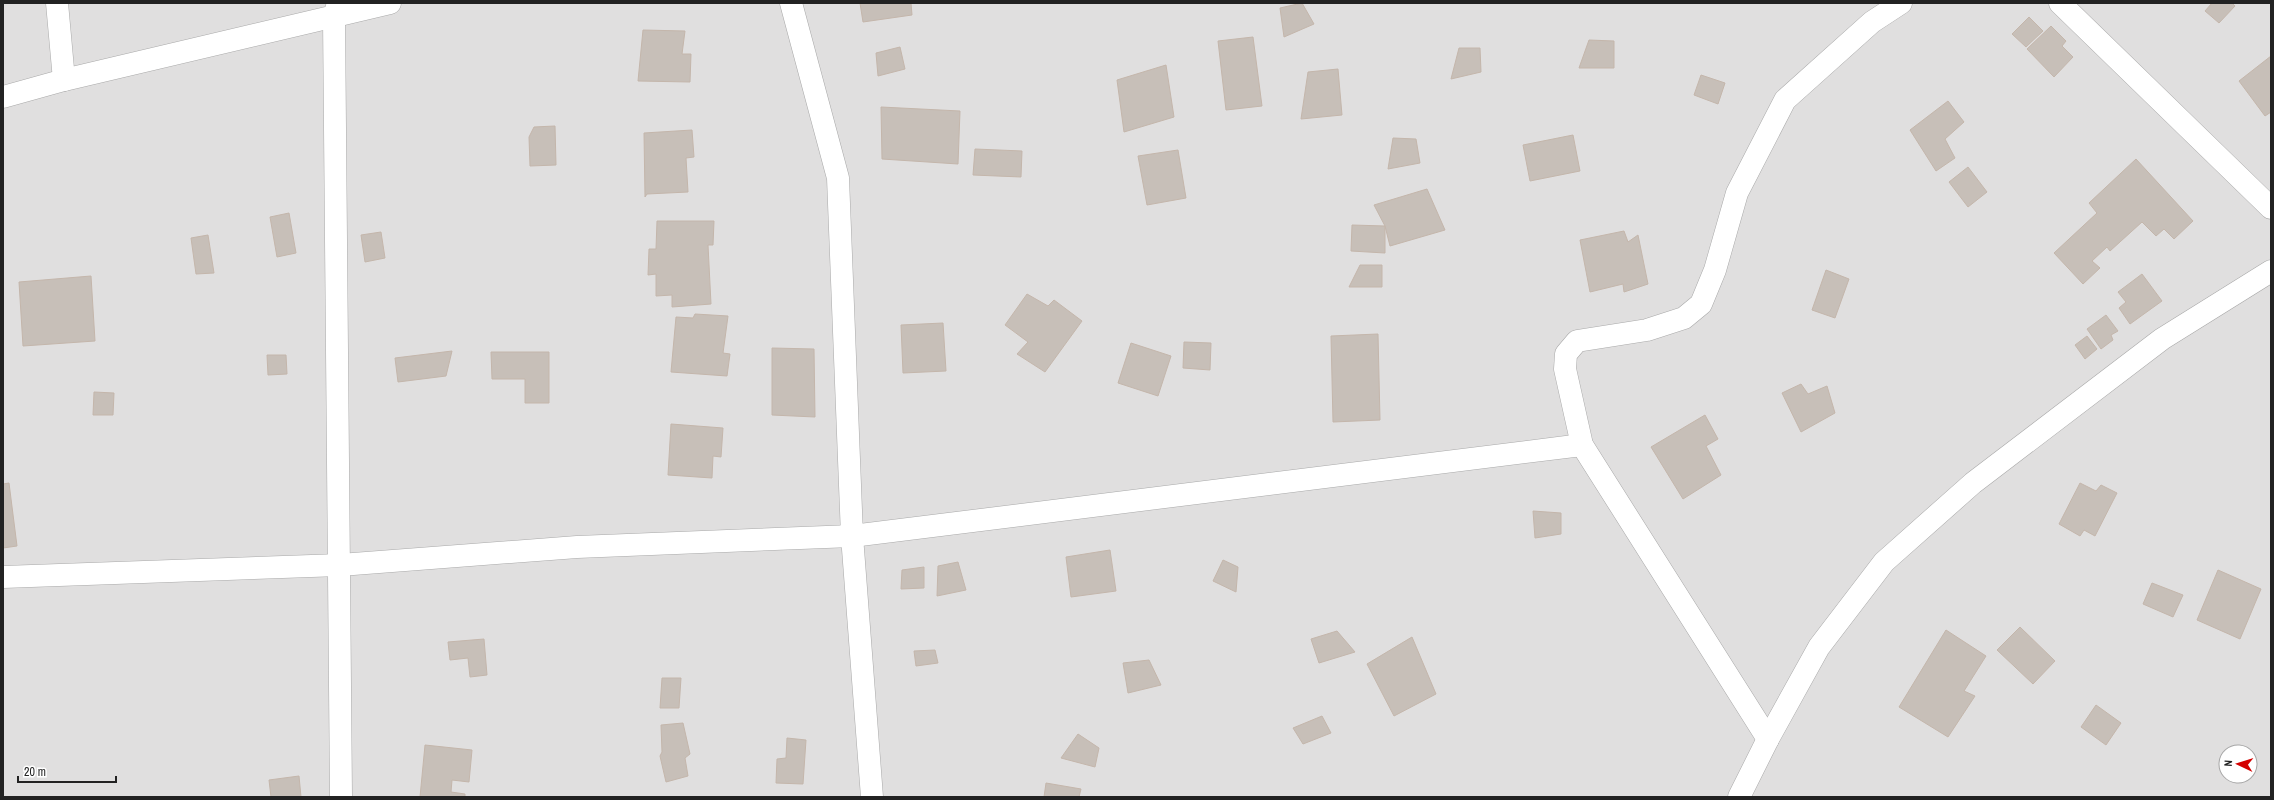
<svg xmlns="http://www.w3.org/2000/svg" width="2274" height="800" font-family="'Archivo Narrow',sans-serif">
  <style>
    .residential { fill: #e0dfdf; fill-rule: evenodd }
    .building { fill: #c7bfb8; stroke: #c4b6ab }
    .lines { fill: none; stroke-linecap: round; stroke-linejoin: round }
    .street-casing { stroke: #a9a9a9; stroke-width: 23 }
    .street { stroke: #fff; stroke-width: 22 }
  </style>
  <rect width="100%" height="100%" fill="#f2efe9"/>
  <path class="residential" d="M 3,3 L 2271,3 L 2271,797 L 3,797 ZM 2226,752 L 2250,752 L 2250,776 L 2226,776 Z"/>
  <g class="building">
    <path d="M 860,3 L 911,3 L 912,15 L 863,22 Z"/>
    <path d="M 1302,3 L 1314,24 L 1284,37 L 1280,8 Z"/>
    <path d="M 2212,3 L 2232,3 L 2235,6 L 2219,23 L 2205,11 Z"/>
    <path d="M 2029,17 L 2043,31 L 2026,47 L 2012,34 Z"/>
    <path d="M 2051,26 L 2066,41 L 2062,46 L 2073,57 L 2054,77 L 2027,49 Z"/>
    <path d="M 643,30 L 685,31 L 682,54 L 691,54 L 690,82 L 638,81 Z"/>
    <path d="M 1253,37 L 1262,106 L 1226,110 L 1218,41 Z"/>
    <path d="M 1589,40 L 1614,41 L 1614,68 L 1579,68 Z"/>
    <path d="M 900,47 L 905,69 L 878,76 L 876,53 Z"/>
    <path d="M 1459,48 L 1480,48 L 1481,72 L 1451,79 Z"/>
    <path d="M 2271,56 L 2271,112 L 2265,116 L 2239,81 Z"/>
    <path d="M 1166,65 L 1174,117 L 1124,132 L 1117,80 Z"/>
    <path d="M 1338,69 L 1342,115 L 1301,119 L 1308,72 Z"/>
    <path d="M 1701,75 L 1725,83 L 1718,104 L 1694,95 Z"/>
    <path d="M 1948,101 L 1964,122 L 1945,139 L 1955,158 L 1936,171 L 1910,130 Z"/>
    <path d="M 881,107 L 960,111 L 958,164 L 882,159 Z"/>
    <path d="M 555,126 L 556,165 L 530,166 L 529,137 L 534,127 Z"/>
    <path d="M 692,130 L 694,157 L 686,158 L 688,192 L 647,194 L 645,197 L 644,133 Z"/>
    <path d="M 1573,135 L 1580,171 L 1530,181 L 1523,145 Z"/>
    <path d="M 1393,138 L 1416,139 L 1420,163 L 1388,169 Z"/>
    <path d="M 975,149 L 1022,151 L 1021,177 L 973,175 Z"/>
    <path d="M 1178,150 L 1186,198 L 1147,205 L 1138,156 Z"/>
    <path d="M 2136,159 L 2193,221 L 2174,239 L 2164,229 L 2156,236 L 2142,222 L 2110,251 L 2107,247 L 2092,261 L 2100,268 L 2083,284 L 2054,253 L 2097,213 L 2089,203 Z"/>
    <path d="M 1968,167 L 1987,192 L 1968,207 L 1949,182 Z"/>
    <path d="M 1427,189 L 1445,230 L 1390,246 L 1385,226 L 1374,205 Z"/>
    <path d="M 289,213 L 296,253 L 277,257 L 270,217 Z"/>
    <path d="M 657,221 L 714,221 L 713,245 L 708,245 L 711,304 L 672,307 L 672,295 L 656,296 L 656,274 L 648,275 L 649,249 L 656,249 Z"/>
    <path d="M 1352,225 L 1385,226 L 1385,253 L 1351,251 Z"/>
    <path d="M 1624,231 L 1628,242 L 1638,235 L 1648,284 L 1624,292 L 1623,284 L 1590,292 L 1580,240 Z"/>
    <path d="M 381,232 L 385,258 L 365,262 L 361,235 Z"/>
    <path d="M 208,235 L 214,273 L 196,274 L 191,238 Z"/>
    <path d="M 1360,265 L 1382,265 L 1382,287 L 1349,287 Z"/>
    <path d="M 1826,270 L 1849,279 L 1835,318 L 1812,310 Z"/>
    <path d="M 2142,274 L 2162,301 L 2130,324 L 2119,308 L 2126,302 L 2118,292 Z"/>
    <path d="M 91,276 L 95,341 L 23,346 L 19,282 Z"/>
    <path d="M 1027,294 L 1048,306 L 1054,300 L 1082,321 L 1045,372 L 1017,354 L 1028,342 L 1005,325 Z"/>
    <path d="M 695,314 L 728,316 L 723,353 L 730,354 L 727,376 L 671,372 L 676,317 L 693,318 Z"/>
    <path d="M 2106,315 L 2118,331 L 2111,335 L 2113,340 L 2101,349 L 2087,329 Z"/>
    <path d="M 943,323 L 946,371 L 903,373 L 901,325 Z"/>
    <path d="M 1378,334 L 1380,420 L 1333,422 L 1331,336 Z"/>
    <path d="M 2087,336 L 2097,349 L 2085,359 L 2075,345 Z"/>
    <path d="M 1184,342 L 1211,343 L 1210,370 L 1183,368 Z"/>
    <path d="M 1131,343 L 1171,356 L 1158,396 L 1118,383 Z"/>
    <path d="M 772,348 L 814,349 L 815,417 L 772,415 Z"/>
    <path d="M 452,351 L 446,376 L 398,382 L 395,358 Z"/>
    <path d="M 491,352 L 549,352 L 549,403 L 525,403 L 525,379 L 492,379 Z"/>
    <path d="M 267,355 L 286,355 L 287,374 L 268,375 Z"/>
    <path d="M 1801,384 L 1808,394 L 1827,386 L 1835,413 L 1801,432 L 1782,393 Z"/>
    <path d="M 94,392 L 114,393 L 113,415 L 93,415 Z"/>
    <path d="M 1705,415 L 1718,439 L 1706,446 L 1721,475 L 1683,499 L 1651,447 Z"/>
    <path d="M 671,424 L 723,428 L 721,457 L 713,456 L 712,478 L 668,475 Z"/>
    <path d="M 9,483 L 17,546 L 3,548 L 3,484 Z"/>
    <path d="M 2080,483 L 2096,491 L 2101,485 L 2117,493 L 2095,536 L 2084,530 L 2080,536 L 2059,524 Z"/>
    <path d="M 1533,511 L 1561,513 L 1561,534 L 1535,538 Z"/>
    <path d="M 1110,550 L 1116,591 L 1071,597 L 1066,557 Z"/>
    <path d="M 1223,560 L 1238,567 L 1236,592 L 1213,581 Z"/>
    <path d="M 958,562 L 966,590 L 937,596 L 938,566 Z"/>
    <path d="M 924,567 L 924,588 L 901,589 L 902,570 Z"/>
    <path d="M 2218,570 L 2261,589 L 2240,639 L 2197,620 Z"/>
    <path d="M 2152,583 L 2183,595 L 2173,617 L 2143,604 Z"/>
    <path d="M 2020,627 L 2055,661 L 2033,684 L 1997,650 Z"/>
    <path d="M 1946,630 L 1986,656 L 1964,691 L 1975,696 L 1948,737 L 1899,707 Z"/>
    <path d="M 1337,631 L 1355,652 L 1319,663 L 1311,639 Z"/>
    <path d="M 1412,637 L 1436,694 L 1394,716 L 1367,664 Z"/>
    <path d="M 484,639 L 487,675 L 470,677 L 468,658 L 450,660 L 448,642 Z"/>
    <path d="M 935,650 L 938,663 L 916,666 L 914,651 Z"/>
    <path d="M 1149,660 L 1161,685 L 1128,693 L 1123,663 Z"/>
    <path d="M 662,678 L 681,678 L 679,708 L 660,708 Z"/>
    <path d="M 2096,705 L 2121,723 L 2106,745 L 2081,727 Z"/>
    <path d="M 1322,716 L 1331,733 L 1303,744 L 1293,728 Z"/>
    <path d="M 683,723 L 690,754 L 685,758 L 688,776 L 666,782 L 660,756 L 662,752 L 661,725 Z"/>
    <path d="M 1078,734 L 1099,748 L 1095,767 L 1061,758 Z"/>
    <path d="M 787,738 L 806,740 L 803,784 L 776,783 L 777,759 L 786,758 Z"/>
    <path d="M 425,745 L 472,750 L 469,782 L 452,780 L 451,792 L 465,794 L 465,797 L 420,797 Z"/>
    <path d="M 299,776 L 301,797 L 271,797 L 269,780 Z"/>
    <path d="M 1046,783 L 1081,789 L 1079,797 L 1044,797 Z"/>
  </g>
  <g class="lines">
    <defs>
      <g id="street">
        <path d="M 57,3 L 64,80"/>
        <path d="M 338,3 L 334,17 L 341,797"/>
        <path d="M 791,3 L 838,178 L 852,536 L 872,797"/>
        <path d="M 2060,3 L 2271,208"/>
        <path d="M 3,97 L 64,80 L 390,3"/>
        <path d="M 3,577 L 340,565 L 577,547 L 852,536 L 1582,445"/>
        <path d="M 1768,739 L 1582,445 L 1565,369 L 1566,354 L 1577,341 L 1647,330 L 1684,318 L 1701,304 L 1715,270 L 1737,193 L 1785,100 L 1872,22 L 1901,3"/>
        <path d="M 1739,797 L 1768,739 L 1819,647 L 1884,562 L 1973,483 L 2162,339 L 2271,271"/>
      </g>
    </defs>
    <use href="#street" class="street-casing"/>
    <use href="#street" class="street"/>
  </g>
  <rect width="2274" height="800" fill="none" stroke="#222222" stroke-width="8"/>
  <g transform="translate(2238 764) rotate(274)"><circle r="19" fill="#ffffff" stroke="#a7a7a7"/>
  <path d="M0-3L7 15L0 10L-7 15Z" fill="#d40000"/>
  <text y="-6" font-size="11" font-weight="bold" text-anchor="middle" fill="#222222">N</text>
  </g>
  <path d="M18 776v6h98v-6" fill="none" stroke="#222222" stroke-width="2"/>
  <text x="24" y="776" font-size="12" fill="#222222" stroke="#ffffff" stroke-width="3" paint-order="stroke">20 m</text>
</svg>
